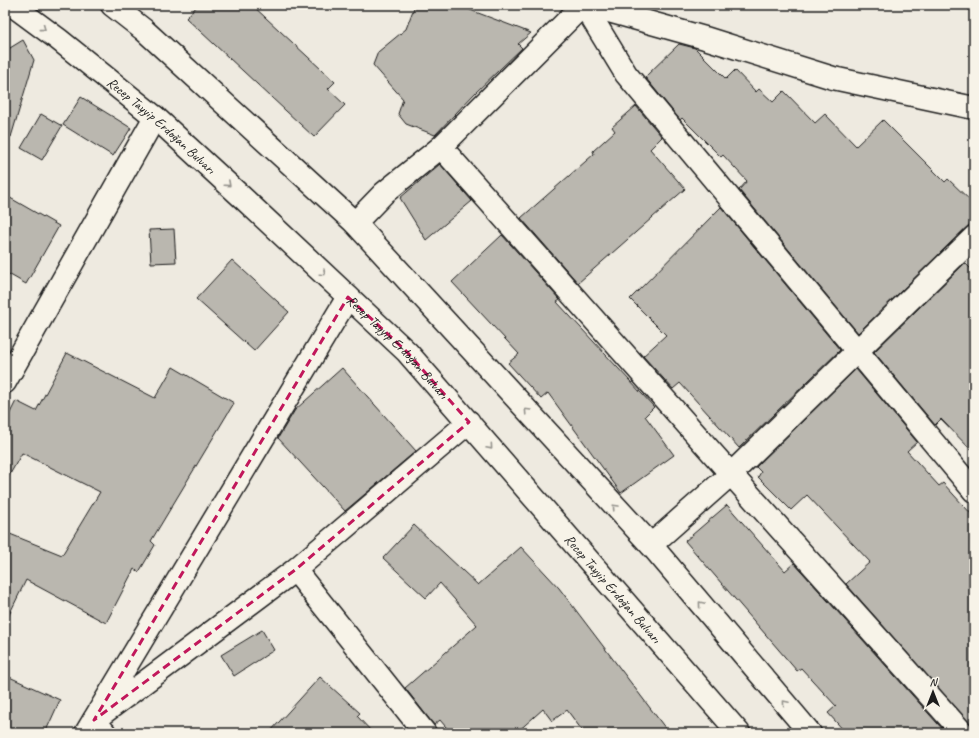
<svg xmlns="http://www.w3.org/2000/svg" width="979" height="738" font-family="Caveat,sans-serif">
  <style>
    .building { fill: #bab7af; stroke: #1c1c1c }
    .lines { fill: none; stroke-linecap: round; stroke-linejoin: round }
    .minor-casing { stroke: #1c1c1c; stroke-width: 25 }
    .major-casing { stroke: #1c1c1c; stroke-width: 25 }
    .minor { stroke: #f7f3e8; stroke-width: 22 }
    .major { stroke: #f7f3e8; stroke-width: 22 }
    .oneway { stroke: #94928c }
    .marked { fill: none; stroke: #c2185b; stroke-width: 3; stroke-dasharray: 8 5; stroke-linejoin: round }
    .labels { text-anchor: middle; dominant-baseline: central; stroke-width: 3; stroke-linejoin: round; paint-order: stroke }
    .street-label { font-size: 14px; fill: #1c1c1c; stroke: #f7f3e8 }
  </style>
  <rect width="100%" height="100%" fill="#eeeae0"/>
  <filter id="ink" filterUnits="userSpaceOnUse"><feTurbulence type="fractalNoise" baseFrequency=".025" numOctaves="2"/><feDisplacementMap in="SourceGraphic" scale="8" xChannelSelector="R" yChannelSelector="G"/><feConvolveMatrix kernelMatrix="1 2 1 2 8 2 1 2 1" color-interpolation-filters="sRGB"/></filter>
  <g filter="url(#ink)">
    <g class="building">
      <path d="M 198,5 L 252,5 L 335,82 L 328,89 L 345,105 L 314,137 L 186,18 Z"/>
      <path d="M 415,5 L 457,5 L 531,33 L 518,44 L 522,48 L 475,93 L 435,135 L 406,124 L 398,114 L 403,99 L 373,65 L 378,52 L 406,29 Z"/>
      <path d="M 23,40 L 34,60 L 11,137 L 5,136 L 5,51 Z"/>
      <path d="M 679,44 L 695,48 L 726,79 L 735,70 L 756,92 L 759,89 L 773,102 L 784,91 L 815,123 L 825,114 L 856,146 L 883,120 L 945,182 L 948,179 L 974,204 L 974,220 L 858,333 L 739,190 L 747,181 L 723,155 L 721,157 L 682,118 L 680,120 L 645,77 Z"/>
      <path d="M 81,97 L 131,128 L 113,156 L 63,125 Z"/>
      <path d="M 636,106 L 662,137 L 650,149 L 685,189 L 578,283 L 521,218 L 594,154 L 593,151 L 615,131 L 612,127 Z"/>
      <path d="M 41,114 L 62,126 L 42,160 L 21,148 Z"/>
      <path d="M 440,164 L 472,201 L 426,240 L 400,198 Z"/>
      <path d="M 5,195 L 59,226 L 26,284 L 5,272 Z"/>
      <path d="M 721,207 L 840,350 L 739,448 L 680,383 L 673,389 L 643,356 L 666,335 L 630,299 Z"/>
      <path d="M 174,229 L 176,262 L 151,263 L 149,230 Z"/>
      <path d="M 502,235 L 560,300 L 557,302 L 654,407 L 645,416 L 674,455 L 621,493 L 548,393 L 541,399 L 508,363 L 519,354 L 452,282 Z"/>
      <path d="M 232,260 L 289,312 L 254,351 L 196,299 Z"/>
      <path d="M 965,263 L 974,272 L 974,453 L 941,419 L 935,425 L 874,352 Z"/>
      <path d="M 67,353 L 155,398 L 173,367 L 234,403 L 151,541 L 155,545 L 139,572 L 134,569 L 106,623 L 26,580 L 5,623 L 5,532 L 62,555 L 100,492 L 22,453 L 5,483 L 5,423 L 16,401 L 36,411 Z"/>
      <path d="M 342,368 L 416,451 L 345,511 L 278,438 L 295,410 Z"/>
      <path d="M 856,369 L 917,442 L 907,451 L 939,486 L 943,483 L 974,517 L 974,728 L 846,584 L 870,562 L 807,495 L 791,510 L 758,477 L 761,472 L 756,467 Z"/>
      <path d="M 727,505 L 785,571 L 794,563 L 946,733 L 846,733 L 828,713 L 836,706 L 801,668 L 797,671 L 685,541 Z"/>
      <path d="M 414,525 L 478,585 L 521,547 L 559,588 L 669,733 L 584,733 L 567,710 L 552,721 L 543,709 L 516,733 L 451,733 L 440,720 L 434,725 L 405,688 L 477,625 L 440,583 L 426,598 L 383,558 Z"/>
      <path d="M 262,630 L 274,650 L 234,676 L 221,655 Z"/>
      <path d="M 5,675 L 60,700 L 45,733 L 5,733 Z"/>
      <path d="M 320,677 L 360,713 L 357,716 L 373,733 L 269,733 Z"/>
    </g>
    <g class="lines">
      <defs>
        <g id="minor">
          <path d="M 584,5 L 626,74 L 974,491"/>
          <path d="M 587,5 L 705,38 L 833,78 L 974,108"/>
          <path d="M 441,147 L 731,474 L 963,733"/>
          <path d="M 355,223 L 384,193 L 441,147 L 583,5"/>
          <path d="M 5,382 L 155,117"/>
          <path d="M 651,545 L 731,474 L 974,237"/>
          <path d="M 295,570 L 425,733"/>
          <path d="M 86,733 L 348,297"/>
          <path d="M 105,733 L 94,720 L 295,570 L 469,422"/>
        </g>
        <g id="major">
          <path id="s1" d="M 12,5 L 58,39 L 155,117 L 244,199 L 407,352 L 739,733"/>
          <path d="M 112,5 L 144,30 L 355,223 L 651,545 L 810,733"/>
        </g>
      </defs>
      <use href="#minor" class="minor-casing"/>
      <use href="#major" class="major-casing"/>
      <use href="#minor" class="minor"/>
      <use href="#major" class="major"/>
    </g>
    <defs><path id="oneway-chevron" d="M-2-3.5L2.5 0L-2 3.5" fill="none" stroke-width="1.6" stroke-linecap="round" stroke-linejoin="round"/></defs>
    <g class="oneway">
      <use href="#oneway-chevron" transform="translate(43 28) rotate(36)"/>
      <use href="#oneway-chevron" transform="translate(228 184) rotate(42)"/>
      <use href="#oneway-chevron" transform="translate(323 273) rotate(43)"/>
      <use href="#oneway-chevron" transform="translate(527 411) rotate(-133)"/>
      <use href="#oneway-chevron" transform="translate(490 447) rotate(49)"/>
      <use href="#oneway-chevron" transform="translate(615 507) rotate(-133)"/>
      <use href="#oneway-chevron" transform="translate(701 604) rotate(-130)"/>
      <use href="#oneway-chevron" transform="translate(785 703) rotate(-130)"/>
    </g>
  </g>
  <path class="marked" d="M 348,297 L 407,352 L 469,422 L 295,570 L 94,720 Z"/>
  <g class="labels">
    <g class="street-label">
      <text stroke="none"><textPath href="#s1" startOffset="192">Recep Tayyip Erdoğan Bulvarı</textPath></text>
      <text stroke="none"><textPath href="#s1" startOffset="516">Recep Tayyip Erdoğan Bulvarı</textPath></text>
      <text stroke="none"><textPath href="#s1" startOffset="840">Recep Tayyip Erdoğan Bulvarı</textPath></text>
    </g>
  </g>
  <rect width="979" height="738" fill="none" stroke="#f7f3e8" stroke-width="20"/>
  <rect x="10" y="10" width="959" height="718" fill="none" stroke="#1c1c1c" stroke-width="1.5" filter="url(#ink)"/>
  <g transform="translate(933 692)" stroke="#f7f3e8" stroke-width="3" paint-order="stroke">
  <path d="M0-3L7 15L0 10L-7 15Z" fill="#1c1c1c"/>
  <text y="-6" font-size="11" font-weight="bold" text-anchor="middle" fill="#1c1c1c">N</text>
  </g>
</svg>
